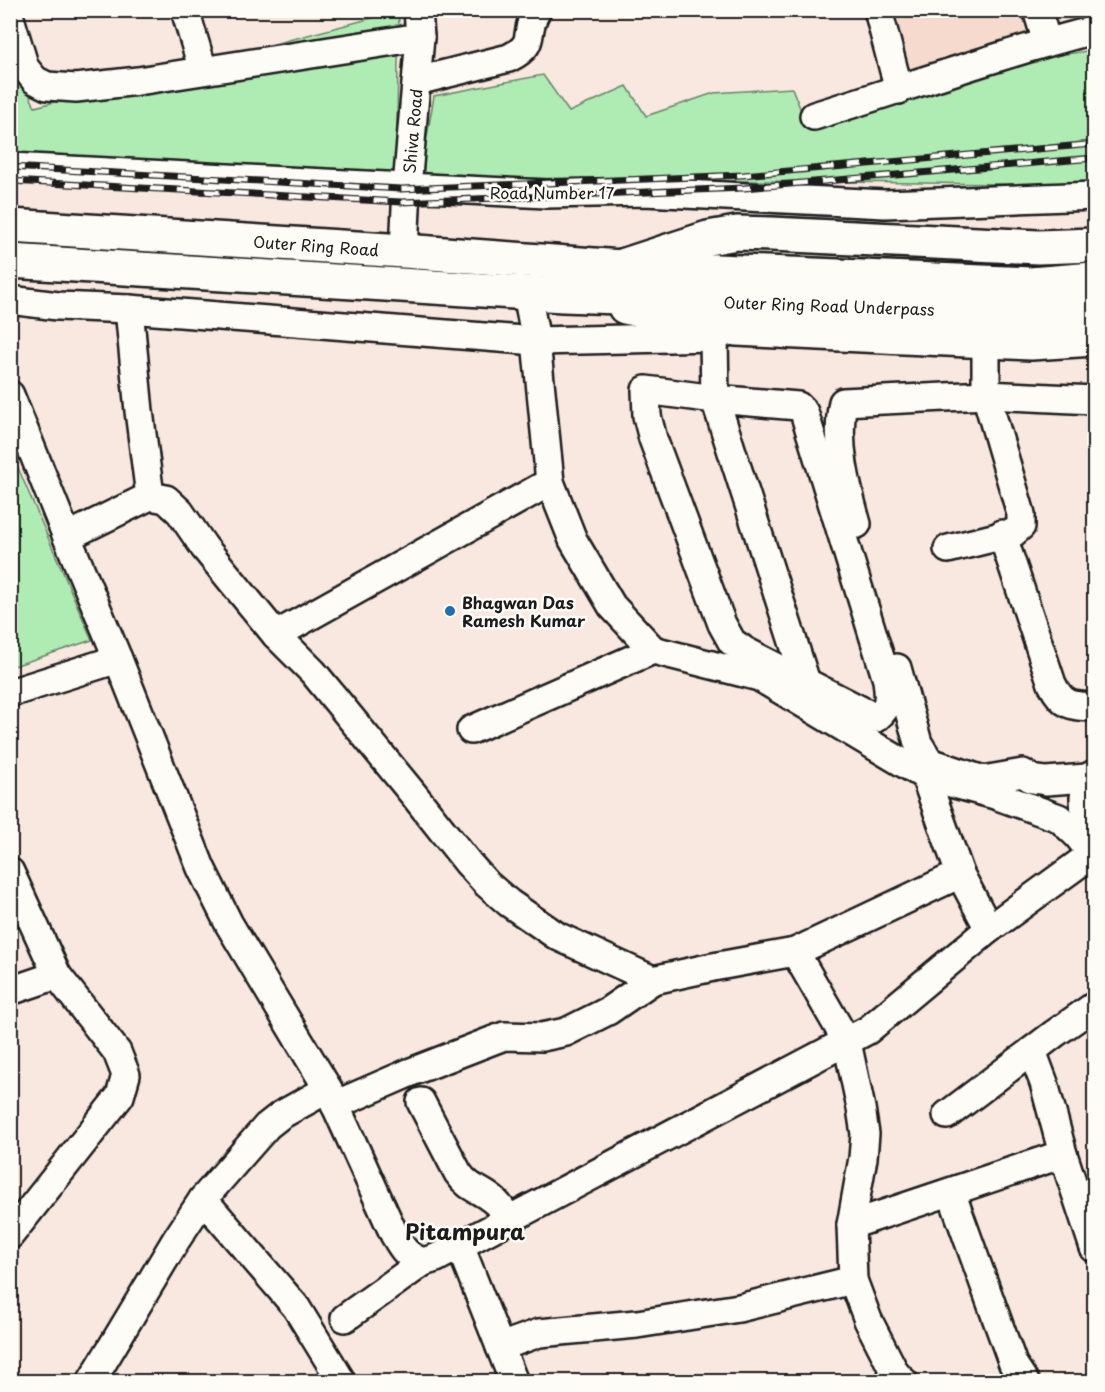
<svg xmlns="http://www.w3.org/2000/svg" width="1105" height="1392" font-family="'Playpen Sans',sans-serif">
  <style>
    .built { fill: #f6dace }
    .green { fill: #afecb3; stroke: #668468; stroke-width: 1.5 }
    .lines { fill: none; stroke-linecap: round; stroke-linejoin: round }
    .minor-casing { stroke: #1c1c1c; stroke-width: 32 }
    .major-casing { stroke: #1c1c1c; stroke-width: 38 }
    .highway-casing { stroke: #1c1c1c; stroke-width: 38 }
    .minor { stroke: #fdfcf7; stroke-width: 27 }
    .major { stroke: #fdfcf7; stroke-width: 33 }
    .highway { stroke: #fdfcf7; stroke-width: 33 }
    .rail-casing { stroke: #1c1c1c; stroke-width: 7 }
    .rail { stroke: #fdfcf7; stroke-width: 4.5; stroke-dasharray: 14; stroke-linecap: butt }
    .poi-dot { fill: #1f6fb2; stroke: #fdfcf7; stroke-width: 2 }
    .labels { text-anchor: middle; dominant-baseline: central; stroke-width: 5; stroke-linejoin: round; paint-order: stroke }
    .street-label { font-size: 16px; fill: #1c1c1c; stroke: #fdfcf7 }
    .poi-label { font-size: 16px; font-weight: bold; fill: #1c1c1c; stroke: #fdfcf7; text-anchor: start }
    .district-label { font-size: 22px; font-weight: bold; fill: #1c1c1c; stroke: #fdfcf7 }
  </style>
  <rect width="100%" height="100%" fill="#f9e8df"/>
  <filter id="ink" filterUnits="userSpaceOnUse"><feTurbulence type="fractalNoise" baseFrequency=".0167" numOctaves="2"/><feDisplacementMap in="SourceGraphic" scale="12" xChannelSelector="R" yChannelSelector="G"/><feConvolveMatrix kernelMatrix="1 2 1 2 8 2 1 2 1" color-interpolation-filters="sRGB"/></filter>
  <g filter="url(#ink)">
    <path class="built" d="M 889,11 L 1022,11 L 1030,36 L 906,71 Z"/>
    <g class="green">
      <path d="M 399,11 L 396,175 L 11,155 L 10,51 L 35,107 Z"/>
      <path d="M 1094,50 L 1094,185 L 420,177 L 434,96 L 543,75 L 569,112 L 627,86 L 646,116 L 714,93 L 792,88 L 808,128 L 1024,60 Z"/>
      <path d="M 10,449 L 92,640 L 11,667 L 10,667 Z"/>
    </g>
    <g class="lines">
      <defs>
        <g id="minor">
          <path d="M 185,10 L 203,70"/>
          <path d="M 878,10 L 899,90"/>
          <path d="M 1037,10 L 1047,42"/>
          <path d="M 10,18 L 25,68 L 35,80 L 47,86 L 76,88 L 138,81 L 420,37"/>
          <path d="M 417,81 L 509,58 C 539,43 522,34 537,10"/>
          <path d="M 814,116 C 908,87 1000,54 1094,30"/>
          <path d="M 10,167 L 546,194 L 644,192 L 885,204 L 1094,196"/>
          <path d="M 404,251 L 407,187 L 420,37 L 418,10"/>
          <path d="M 527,293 L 536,341 L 550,482 L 573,540 L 612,606 L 653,650 L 759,677 L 925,776 L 995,795 L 1059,818 L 1078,836 L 1092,854 L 1094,859"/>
          <path d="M 10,300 L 58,306 L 129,309 L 536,341 L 714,337 L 727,332"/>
          <path d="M 129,309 L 139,411 L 150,496"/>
          <path d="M 714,337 L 715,399 L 806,682"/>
          <path d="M 646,390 L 715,399 L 798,406 L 804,412 L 887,680 C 889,697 891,706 876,718 L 745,651 L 732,642 L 722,624 L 653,439 L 647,416 Z"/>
          <path d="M 10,395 L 67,537 L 118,659 L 201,868 L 229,924 L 328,1089 L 394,1234 C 402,1248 406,1256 423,1262"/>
          <path d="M 857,524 C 846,485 835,442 843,402 L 986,395 L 1094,400"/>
          <path d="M 1002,534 L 1052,684 C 1063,706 1071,706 1094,707"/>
          <path d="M 67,537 L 150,496 L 166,499 L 180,512 L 204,547 L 276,635 L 313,672 L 414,795 L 468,863 L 487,884 L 509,903 L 557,936 L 653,980 L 713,967 L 795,952 L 960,874"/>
          <path d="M 948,549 L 1013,533 L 1021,526 L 1021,514 L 986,395 L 986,341"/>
          <path d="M 276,635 L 550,482"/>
          <path d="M 897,668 L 918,743 L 930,762 L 983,780 L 1023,773 L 1032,779 L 1046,781 L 1087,778"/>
          <path d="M 10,693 L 118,659"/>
          <path d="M 471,730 L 653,650"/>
          <path d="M 925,776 L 960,874 L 989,929"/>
          <path d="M 1085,814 L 1084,798 L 1087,778 L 1094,774"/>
          <path d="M 10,872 L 57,975 L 10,991"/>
          <path d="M 795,952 L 847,1042 L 861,1108 L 865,1134 L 863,1158 L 851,1225 L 853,1280 L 868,1320 L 895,1373 L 904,1382"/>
          <path d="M 1032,1051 L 1044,1083 L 1063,1154 L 1094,1248"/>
          <path d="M 421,1102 L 458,1173 C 470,1190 479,1188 493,1200 C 500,1205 504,1213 509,1220"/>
          <path d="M 335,1105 L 411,1072 L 504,1036 L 542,1037 L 566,1032 L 608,1011 L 653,980"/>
          <path d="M 947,1115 L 1054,1034 L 1094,1006"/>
          <path d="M 951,1192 L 1013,1364 L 1025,1382"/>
          <path d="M 203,1199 L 296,1307 L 342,1382"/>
          <path d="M 851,1225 L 1063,1154"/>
          <path d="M 10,1235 L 120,1096 L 126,1075 L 117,1052 L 57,975"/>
          <path d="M 460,1246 L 514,1382"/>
          <path d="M 345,1318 L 423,1262 L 436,1258 L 868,1030 L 989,929 L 1092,854"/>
          <path d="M 500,1347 L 539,1333 L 637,1324 L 739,1308 L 853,1280"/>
          <path d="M 91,1382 L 176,1240 L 203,1199 L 267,1126 L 281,1115 L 328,1089"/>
        </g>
        <g id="major">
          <path d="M 622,266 L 708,238 L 737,233 L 772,234 L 1038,247 L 1094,245"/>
          <path d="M 625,307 L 737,329 L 1031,343 L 1094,339"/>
        </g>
        <g id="highway">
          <path d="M 10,226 L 404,251 L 621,267 L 1030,284 L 1094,279"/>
          <path d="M 10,261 L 563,295 L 1028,312 L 1094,307"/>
        </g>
      </defs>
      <use href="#minor" class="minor-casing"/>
      <use href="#major" class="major-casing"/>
      <use href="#highway" class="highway-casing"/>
      <use href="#minor" class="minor"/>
      <use href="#major" class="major"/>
      <use href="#highway" class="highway"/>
      <defs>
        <g id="rail">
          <path d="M 10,167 L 401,189 L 743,175 L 1094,144"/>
          <path d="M 10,181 L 401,202 L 744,188 L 1094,158"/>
        </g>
      </defs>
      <use href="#rail" class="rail-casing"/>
      <use href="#rail" class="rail"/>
    </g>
  </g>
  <circle class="poi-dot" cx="450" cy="611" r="6"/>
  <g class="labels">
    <g class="street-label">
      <text transform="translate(412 131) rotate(-85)">Shiva Road</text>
      <text x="552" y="192">Road Number 17</text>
      <text transform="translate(316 245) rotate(4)">Outer Ring Road</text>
      <text transform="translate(829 305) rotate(2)">Outer Ring Road Underpass</text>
    </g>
    <g class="poi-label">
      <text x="462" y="602">Bhagwan Das<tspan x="462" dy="18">Ramesh Kumar</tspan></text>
    </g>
    <g class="district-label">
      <text x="465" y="1230">Pitampura</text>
    </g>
  </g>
  <rect width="1105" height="1392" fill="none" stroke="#fdfcf7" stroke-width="36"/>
  <rect x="18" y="18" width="1069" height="1356" fill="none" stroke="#1c1c1c" stroke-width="2" filter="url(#ink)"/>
</svg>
